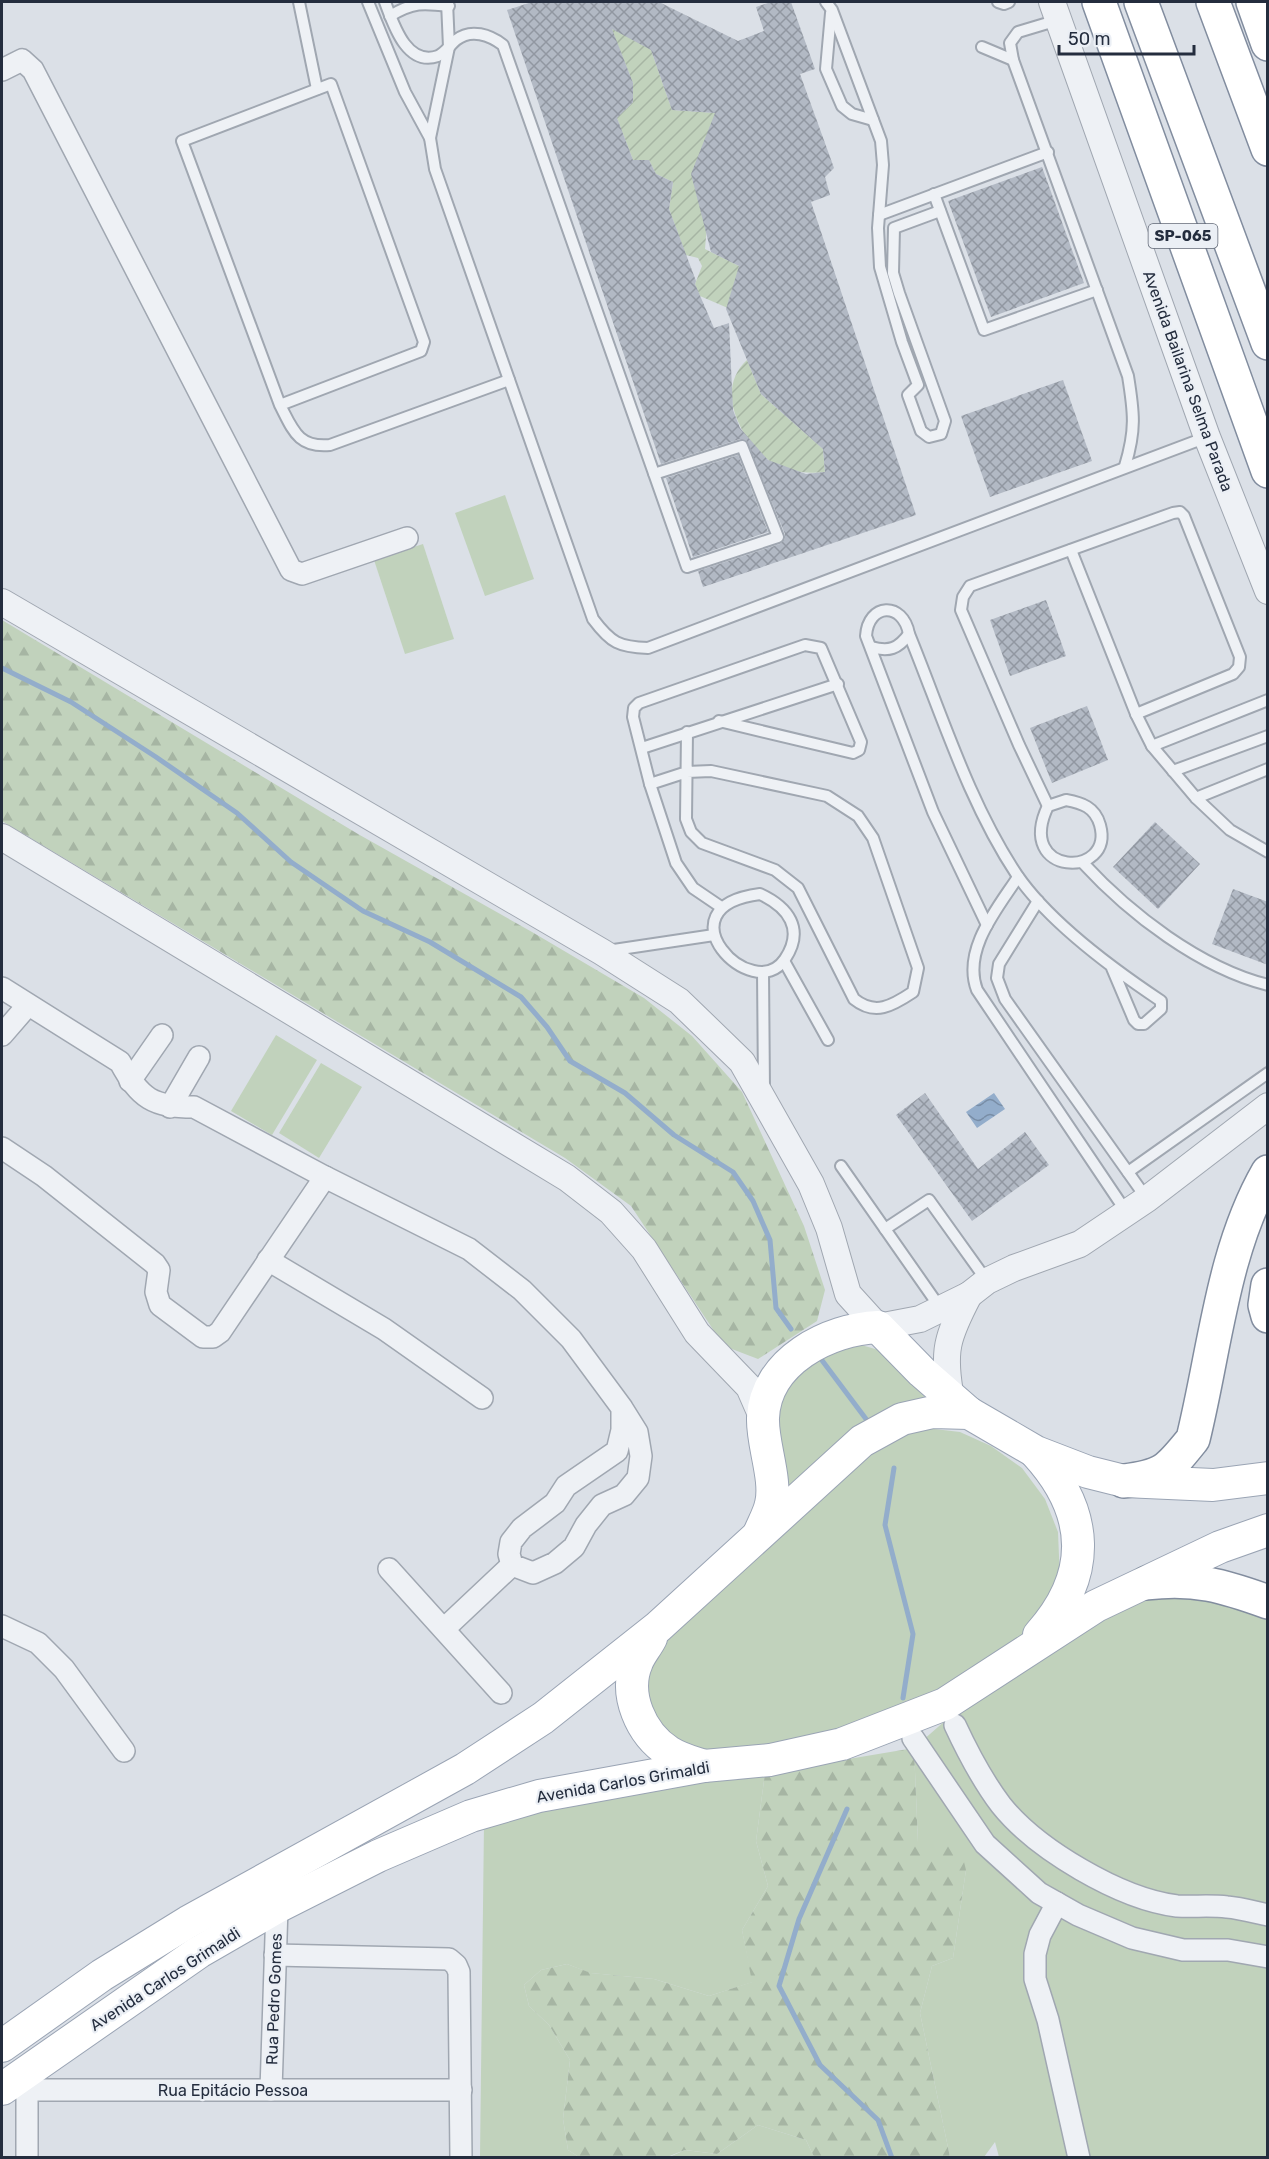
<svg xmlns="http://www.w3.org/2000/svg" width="1269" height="2159" font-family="Rubik,sans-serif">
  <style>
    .green { fill: #c1d2bc }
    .forest { fill: url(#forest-firs) }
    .garden { fill: url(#garden-furrows) }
    .water { fill: url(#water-waves) }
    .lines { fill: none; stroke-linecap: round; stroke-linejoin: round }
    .stream { stroke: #93adcb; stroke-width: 5 }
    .building { fill: url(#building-cross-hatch); fill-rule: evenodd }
    .service-casing { stroke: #a0a7b1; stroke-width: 14 }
    .minor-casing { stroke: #a0a7b1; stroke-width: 24 }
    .tertiary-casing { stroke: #a0a7b1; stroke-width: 28 }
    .primary-casing { stroke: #9aa4b4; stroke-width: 34 }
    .trunk-casing { stroke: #828d9f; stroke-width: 36 }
    .motorway-casing { stroke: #828d9f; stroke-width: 36 }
    .service { stroke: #eef1f5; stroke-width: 10 }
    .minor { stroke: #eef1f5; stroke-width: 21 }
    .tertiary { stroke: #eef1f5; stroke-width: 26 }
    .primary { stroke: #fff; stroke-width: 32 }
    .trunk { stroke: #fff; stroke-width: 33 }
    .motorway { stroke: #fff; stroke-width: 33 }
    .labels { text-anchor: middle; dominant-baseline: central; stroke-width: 4.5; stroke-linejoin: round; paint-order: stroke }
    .shield { fill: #ebeff5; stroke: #606775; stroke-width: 1.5 }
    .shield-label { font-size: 15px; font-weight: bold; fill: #242d3e }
    .street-label { font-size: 16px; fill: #242d3e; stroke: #ebeff5 }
  </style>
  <defs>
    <pattern id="forest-firs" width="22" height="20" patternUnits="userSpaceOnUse" patternTransform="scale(1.5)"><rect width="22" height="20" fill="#c1d2bc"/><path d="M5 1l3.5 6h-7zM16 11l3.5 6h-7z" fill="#a6b5a3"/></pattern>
    <pattern id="garden-furrows" width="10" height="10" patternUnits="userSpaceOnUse" patternTransform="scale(1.5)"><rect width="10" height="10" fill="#c1d2bc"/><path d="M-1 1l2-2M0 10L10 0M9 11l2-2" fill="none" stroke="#a6b5a3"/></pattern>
    <pattern id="water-waves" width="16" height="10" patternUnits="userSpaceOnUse" patternTransform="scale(1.5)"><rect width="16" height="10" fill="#93adcb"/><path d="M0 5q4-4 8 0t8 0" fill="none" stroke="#788da6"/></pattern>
    <pattern id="building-cross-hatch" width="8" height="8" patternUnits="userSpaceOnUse" patternTransform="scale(1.5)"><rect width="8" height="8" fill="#b2b9c4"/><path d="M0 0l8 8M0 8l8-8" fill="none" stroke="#9197a1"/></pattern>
  </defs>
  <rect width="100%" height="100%" fill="#dbe0e7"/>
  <g class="green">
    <path d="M 505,495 L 534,579 L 485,596 L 455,513 Z"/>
    <path d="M 423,544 L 454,639 L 405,654 L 374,560 Z"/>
    <path d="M 276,1035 L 317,1060 L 272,1135 L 231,1111 Z"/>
    <path d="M 321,1063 L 362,1087 L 319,1158 L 279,1133 Z"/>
    <path d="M 858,1344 L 882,1351 L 932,1405 L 778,1510 L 776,1463 L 779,1401 L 805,1362 Z"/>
    <path d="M 926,1428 L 960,1432 L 991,1446 L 1022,1468 L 1045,1499 L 1058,1532 L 1060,1580 L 1027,1635 L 953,1687 L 858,1729 L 705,1756 L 668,1739 L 644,1695 L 655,1649 L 881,1440 Z"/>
    <path d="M 1177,1579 L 1267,1616 L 1267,2157 L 999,2157 L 995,2142 L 984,2157 L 950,2157 L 920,2013 L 932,1966 L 953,1958 L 966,1870 L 918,1842 L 914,1748 L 1018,1657 Z"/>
    <path d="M 765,1773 L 756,1841 L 768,1886 L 742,1930 L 753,1982 L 709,1996 L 654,1979 L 590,1973 L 567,1964 L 541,1970 L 524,1985 L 529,2006 L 549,2025 L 570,2060 L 563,2119 L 568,2150 L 579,2157 L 480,2158 L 484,1823 L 617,1793 Z"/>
    <path d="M 758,2125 L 806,2140 L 814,2157 L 667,2158 L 685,2150 L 717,2154 Z"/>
  </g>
  <g class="forest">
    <path d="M 2,620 L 358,834 L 532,932 L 644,998 L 692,1036 L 742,1092 L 804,1226 L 825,1290 L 817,1321 L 758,1359 L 724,1346 L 631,1206 L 565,1158 L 2,821 Z"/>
    <path d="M 914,1748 L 918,1842 L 959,1842 L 966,1870 L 953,1958 L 932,1966 L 920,2013 L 950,2157 L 814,2157 L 806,2140 L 758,2125 L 717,2154 L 685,2150 L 667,2157 L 579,2157 L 568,2150 L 563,2119 L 570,2060 L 549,2025 L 529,2006 L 524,1985 L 541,1970 L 567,1964 L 591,1973 L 654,1979 L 709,1996 L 752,1982 L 742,1930 L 768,1886 L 756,1841 L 765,1773 Z"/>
  </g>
  <g class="garden">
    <path d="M 606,16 L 651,50 L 672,110 L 716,113 L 705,249 L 739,266 L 737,312 L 700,296 L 695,284 L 702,266 L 698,258 L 686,255 L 669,209 L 673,182 L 656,174 L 649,160 L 633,160 L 615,113 L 625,110 L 633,102 L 633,83 Z"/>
    <path d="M 747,360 L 761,394 L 823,449 L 825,472 C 806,474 783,472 767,459 C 739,437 715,389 747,360 Z"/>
  </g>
  <path class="water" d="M 994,1093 L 1005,1109 L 977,1128 L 966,1112 Z"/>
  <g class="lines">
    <g class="stream">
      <path d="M 2,668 L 71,702 L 156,757 L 237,813 L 291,862 L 363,911 L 430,942 L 521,997 L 547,1027 L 570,1061 L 625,1093 L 674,1135 L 733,1172 L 753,1201 L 770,1240 L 776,1308 L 791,1329"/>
      <path d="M 821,1359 L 866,1419"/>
      <path d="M 894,1468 L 885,1525 L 913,1634 L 903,1698"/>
      <path d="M 847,1809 L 799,1919 L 779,1986 L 820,2065 L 878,2120 L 892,2158"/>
    </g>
  </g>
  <g class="building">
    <path d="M 532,2 L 659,2 L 738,41 L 764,31 L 756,7 L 771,2 L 791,2 L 815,69 L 800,74 L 834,168 L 825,177 L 830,195 L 811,202 L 916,515 L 703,587 L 698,571 L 780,544 L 785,539 L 785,534 L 746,440 L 740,439 L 661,464 L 507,10 ZM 612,29 L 651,50 L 672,110 L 715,113 L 691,174 L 711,252 L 739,266 L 726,309 L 761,394 L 823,449 L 825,472 L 806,474 L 768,460 L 740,428 L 733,410 L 729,323 L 714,328 L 695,284 L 696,281 L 669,209 L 673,182 L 656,174 L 649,160 L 633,160 L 617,118 L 633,102 L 633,83 Z"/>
    <path d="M 1042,167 L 1084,283 L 991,317 L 948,201 Z"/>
    <path d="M 1063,380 L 1092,461 L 990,497 L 961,416 Z"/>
    <path d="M 738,455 L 768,532 L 693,557 L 666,478 Z"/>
    <path d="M 1046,600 L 1066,656 L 1010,676 L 990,620 Z"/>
    <path d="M 1087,706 L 1108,760 L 1052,783 L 1030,728 Z"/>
    <path d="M 1155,822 L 1200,864 L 1158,909 L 1113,867 Z"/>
    <path d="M 1233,889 L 1268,902 L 1268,965 L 1212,944 Z"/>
    <path d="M 925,1093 L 978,1169 L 1025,1132 L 1049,1165 L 972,1221 L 896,1115 Z"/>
  </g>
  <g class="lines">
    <defs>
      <g id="service">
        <path d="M 299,2 L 317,89"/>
        <path d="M 368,2 L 405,92 L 430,138 L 435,169 L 593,619 C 611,643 619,647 648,648 L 1207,437"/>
        <path d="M 385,2 C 393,23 406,67 438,56 C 445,53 450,45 456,40 C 471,28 490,35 503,45 L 687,567 L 778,537 L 742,446 L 654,474"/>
        <path d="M 826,2 L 832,10 L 881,141 L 883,165 L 878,228 L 880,267 L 902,342 L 918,385 L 908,395 L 921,431 L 929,437 L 941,434 L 945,421 L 899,293 L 893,273 L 894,228 L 940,211"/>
        <path d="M 998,2 L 1004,4 L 1009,2"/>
        <path d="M 831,13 L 826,69 L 842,106 L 852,114 L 873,120"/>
        <path d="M 390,16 C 413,2 423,3 449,6"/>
        <path d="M 1058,20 L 1018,32 L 1010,43 L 1013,60 L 1128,376 C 1134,413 1136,430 1125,466"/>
        <path d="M 982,47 L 1013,60"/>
        <path d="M 430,138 L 449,47 L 447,2"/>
        <path d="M 934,194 L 984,330 L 1097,290"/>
        <path d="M 879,215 L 1048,152"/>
        <path d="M 280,405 L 421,351 L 424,342 L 331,84 L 182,141 L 280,405 C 293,430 298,448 330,445 L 509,380"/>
        <path d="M 1071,550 L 1136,714 L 1152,746 L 1196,798 L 1230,830 L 1268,852"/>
        <path d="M 871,647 C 889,652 898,649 909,634"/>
        <path d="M 719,721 L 853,753 L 859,750 L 861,742 L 821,648 L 805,645 L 639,703 L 634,708 L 633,717 L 650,784 L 676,863 L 693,888 L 721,907"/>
        <path d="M 1152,746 L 1268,700"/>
        <path d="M 642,748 L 838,684"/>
        <path d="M 1173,771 L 1268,736"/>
        <path d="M 650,784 L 687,772 L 711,771 L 827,796 L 858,816 L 873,838 L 918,968 L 913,992 C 892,1006 875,1016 854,999 L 798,888 L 775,870 L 702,843 L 691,832 L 686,819 L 687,732"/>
        <path d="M 1196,798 L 1268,769"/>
        <path d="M 1066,800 C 1082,803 1095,807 1100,825 C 1115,879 1014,877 1048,806 Z"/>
        <path d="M 1048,806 L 1019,745 L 961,610 L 963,597 L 970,586 L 1173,513 L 1180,512 L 1184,516 L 1240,657 L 1239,667 L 1233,674 L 1136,714"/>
        <path d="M 1083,863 C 1130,914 1200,968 1268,985"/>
        <path d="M 1018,877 C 997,909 962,950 977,990 L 1127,1213"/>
        <path d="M 760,894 C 788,907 805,929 785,959 C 753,1007 657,907 760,894 Z"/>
        <path d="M 1038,901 L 999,964 L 997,978 L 1005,999 L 1147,1199"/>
        <path d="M 987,925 L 933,812 L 866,636 C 868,603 903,601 909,634 C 942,715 969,803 1017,875 C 1050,923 1113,969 1161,1001 L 1161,1009 L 1144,1024 L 1138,1024 L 1134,1020 L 1112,968"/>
        <path d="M 607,951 L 714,935"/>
        <path d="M 784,961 L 828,1040"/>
        <path d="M 763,972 L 764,1089"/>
        <path d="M 841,1166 L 941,1309"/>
        <path d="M 1128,1172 L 1268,1073"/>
        <path d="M 885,1229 L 929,1200 L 987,1281"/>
      </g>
      <g id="minor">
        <path d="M 2,70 L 22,60 L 33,70 L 291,570 L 302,574 L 407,538"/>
        <path d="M 2,988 L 120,1062 C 140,1099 153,1107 194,1107 L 325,1177 L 469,1249 L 522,1290 L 571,1339 L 622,1408 L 637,1432 L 641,1456 L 638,1478 L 624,1495 L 602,1505 L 586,1525 L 574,1547 L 555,1563 L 533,1573 L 512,1565 L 509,1554 L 511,1542 L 522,1528 L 555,1503 L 566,1486 L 617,1451 L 622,1430 L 622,1408"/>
        <path d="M 2,1035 L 28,1005"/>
        <path d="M 130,1081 L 162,1035"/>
        <path d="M 170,1107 L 199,1057"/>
        <path d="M 2,1148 L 44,1176 L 155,1264 L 159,1270 L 156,1292 L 160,1305 L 203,1337 L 213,1337 L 220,1332 L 325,1177"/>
        <path d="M 268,1260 L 384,1329 L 482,1398"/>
        <path d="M 389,1569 L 501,1693"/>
        <path d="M 2,1626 L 38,1643 L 64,1669 L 124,1751"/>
        <path d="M 444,1629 L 512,1565"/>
        <path d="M 955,1725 C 968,1753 982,1780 1001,1805 C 1036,1849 1120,1899 1177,1906 C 1193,1907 1210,1905 1227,1907 C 1240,1908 1254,1912 1268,1915"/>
        <path d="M 913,1738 L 985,1844 L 1039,1893 L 1078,1915 L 1132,1938 L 1183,1950 L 1228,1950 L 1268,1957"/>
        <path d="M 1057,1903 L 1040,1935 L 1035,1954 L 1035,1979 L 1048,2020 L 1079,2158"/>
        <path d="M 275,1955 L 449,1959 L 456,1965 L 459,1972 L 461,2158"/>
        <path d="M 6,2085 L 27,2090 L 461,2090"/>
        <path d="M 27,2090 L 27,2158"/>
        <path d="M 271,2090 L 277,1907"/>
      </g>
      <g id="tertiary">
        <path d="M 1052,2 L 1207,437 L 1268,591"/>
        <path d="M 2,602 L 602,952 L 679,1001 L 742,1062 L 811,1184 L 829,1228 L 848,1294 L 878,1327 L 920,1319 L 969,1295 L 987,1281 L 1014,1268 L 1080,1244 L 1147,1199 L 1268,1106"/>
        <path d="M 2,837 L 567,1178 L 611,1212 L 644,1249 L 697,1333 L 749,1387 L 763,1419"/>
        <path d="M 951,1398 C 942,1351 947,1337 969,1295"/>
      </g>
      <g id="primary">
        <path d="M 1036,1453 C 1090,1512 1093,1575 1039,1635"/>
        <path d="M 759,1534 C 763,1524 769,1514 771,1504 C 777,1479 762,1444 763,1418 C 765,1361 829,1329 878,1327 L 922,1372 L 969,1413"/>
        <path d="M 651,1638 C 647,1646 640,1654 637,1662 C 623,1694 641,1734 669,1752 C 680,1759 692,1762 704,1766"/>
        <path d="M 2,2046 L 102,1975 L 188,1922 L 465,1769 L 543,1718 L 658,1627 L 862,1441 L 902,1419 L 933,1412 L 969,1413 L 1036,1452 L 1088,1472 L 1124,1481 L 1213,1485 L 1268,1478"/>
        <path d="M 2,2089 L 199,1952 L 277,1907 L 378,1856 L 471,1816 L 539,1796 L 704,1766 L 770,1760 L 842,1744 L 945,1704 L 1096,1606 L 1220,1547 L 1268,1530"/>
      </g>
      <g id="trunk">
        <path d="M 1099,2 L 1268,471"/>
        <path d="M 1253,2 L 1268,44"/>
        <path d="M 1268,1285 L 1265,1305 L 1268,1316"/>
        <path d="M 1124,1481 C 1164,1476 1168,1470 1193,1439 C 1215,1350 1222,1252 1268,1172"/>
        <path d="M 1147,1583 C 1194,1577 1224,1586 1268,1602"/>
      </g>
      <g id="motorway">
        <path d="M 1141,2 L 1268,343"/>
        <path d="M 1213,2 L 1268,149"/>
      </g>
    </defs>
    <use href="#service" class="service-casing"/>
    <use href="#minor" class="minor-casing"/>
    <use href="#tertiary" class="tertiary-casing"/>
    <use href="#primary" class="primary-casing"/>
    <use href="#trunk" class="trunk-casing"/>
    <use href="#motorway" class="motorway-casing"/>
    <use href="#service" class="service"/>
    <use href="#minor" class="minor"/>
    <use href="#tertiary" class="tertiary"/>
    <use href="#primary" class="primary"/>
    <use href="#trunk" class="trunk"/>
    <use href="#motorway" class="motorway"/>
  </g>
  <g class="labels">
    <rect class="shield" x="1148.5" y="224" width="69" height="24" rx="4.5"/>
    <g class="shield-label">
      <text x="1183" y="236">SP-065</text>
    </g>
    <g class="street-label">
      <text transform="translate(1188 381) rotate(70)">Avenida Bailarina Selma Parada</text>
      <text transform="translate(623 1782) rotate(-10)">Avenida Carlos Grimaldi</text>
      <text transform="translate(165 1979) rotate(-33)">Avenida Carlos Grimaldi</text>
      <text transform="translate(274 1999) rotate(-88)">Rua Pedro Gomes</text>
      <text x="233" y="2090">Rua Epitácio Pessoa</text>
    </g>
  </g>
  <rect width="1269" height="2159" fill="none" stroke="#242d3e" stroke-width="6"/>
  <path d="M1059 45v9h135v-9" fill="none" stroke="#242d3e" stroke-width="3"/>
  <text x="1068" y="45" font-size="18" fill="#242d3e" stroke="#ebeff5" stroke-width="4.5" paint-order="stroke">50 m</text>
</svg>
